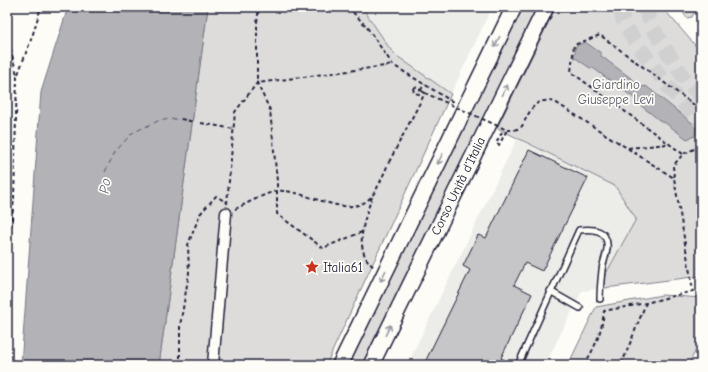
<svg xmlns="http://www.w3.org/2000/svg" width="708" height="372" font-family="'Comic Neue',sans-serif">
  <style>
    .built { fill: #ecece9 }
    .green { fill: #dddcdb; stroke: #807f8b }
    .water { fill: #b2b2b7; stroke: #787885 }
    .lines { fill: none; stroke-linecap: round; stroke-linejoin: round }
    .ferry { stroke: #545466; stroke-width: 1; stroke-dasharray: 5 4; stroke-linecap: butt }
    .building { fill: #c6c6c8; stroke: #22223b }
    .primary-tunnel { stroke: #d1d0d1; stroke-width: 15; stroke-dasharray: 15 8; stroke-linecap: butt }
    .lane-casing { stroke: #22223b; stroke-width: 8 }
    .street-casing { stroke: #22223b; stroke-width: 13 }
    .primary-casing { stroke: #22223b; stroke-width: 18 }
    .path { stroke: #22223b; stroke-width: 2; stroke-dasharray: 4 3; stroke-linecap: butt }
    .lane { stroke: #fdfcf7; stroke-width: 5 }
    .street { stroke: #fdfcf7; stroke-width: 10 }
    .primary { stroke: #fdfcf7; stroke-width: 15 }
    .path-bridge { stroke: #22223b; stroke-width: 2; stroke-dasharray: 4 3; stroke-linecap: butt }
    .oneway { stroke: #9a9aa2 }
    .labels { text-anchor: middle; dominant-baseline: central; stroke-width: 3.5; stroke-linejoin: round; paint-order: stroke }
    .park-label { font-size: 13px; fill: #5a5a6b; stroke: #fdfcf7 }
    .street-label { font-size: 13px; fill: #22223b; stroke: #fdfcf7 }
    .poi-label { font-size: 13px; fill: #22223b; stroke: #fdfcf7; text-anchor: start }
    .water-label { font-size: 14px; font-style: italic; fill: #545466; stroke: #fdfcf7 }
  </style>
  <rect width="100%" height="100%" fill="#fdfcf7"/>
  <filter id="ink" filterUnits="userSpaceOnUse"><feTurbulence type="fractalNoise" baseFrequency=".025" numOctaves="2"/><feDisplacementMap in="SourceGraphic" scale="8" xChannelSelector="R" yChannelSelector="G"/><feConvolveMatrix kernelMatrix="1 2 1 2 8 2 1 2 1" color-interpolation-filters="sRGB"/></filter>
  <g filter="url(#ink)">
    <g class="built">
      <path d="M 362,7 L 492,7 L 451,94 L 397,56 L 390,49 Z"/>
      <path d="M 517,139 L 615,186 L 636,219 L 603,279 L 605,288 L 582,291 L 545,365 L 407,365 Z"/>
    </g>
    <g class="green">
      <path d="M 208,7 L 362,7 L 390,49 L 397,56 L 451,94 L 326,365 L 159,365 Z"/>
      <path d="M 522,7 L 539,7 L 365,365 L 347,365 Z"/>
      <path d="M 556,7 L 662,7 L 701,52 L 701,276 L 605,288 L 603,279 L 636,219 L 615,186 L 497,128 Z"/>
      <path d="M 682,7 L 697,7 L 692,17 L 687,18 L 684,14 Z"/>
      <path d="M 7,34 L 12,93 L 7,165 Z"/>
      <path d="M 662,295 L 701,298 L 701,341 L 688,365 L 568,365 L 596,307 Z"/>
    </g>
    <g class="water">
      <path d="M 68,7 L 208,7 L 159,365 L 21,365 L 41,92 Z"/>
      <path d="M 585,42 L 601,53 L 601,56 L 643,87 L 646,86 L 696,126 L 695,136 L 687,139 L 664,122 L 663,123 L 635,101 L 634,98 L 593,68 L 590,68 L 574,57 L 576,46 Z"/>
    </g>
    <g class="lines">
      <path class="ferry" d="M 105,172 L 115,152 L 132,133 L 160,120 L 181,119"/>
    </g>
    <path class="building" d="M 529,150 L 588,178 L 542,271 L 525,263 L 514,285 L 532,294 L 501,358 L 514,365 L 437,365 L 426,360 L 470,270 L 463,266 L 478,235 L 486,238 Z"/>
    <g class="lines">
      <g class="primary-tunnel">
        <path d="M 620,7 L 623,20 L 632,37 L 668,87 L 701,122"/>
        <path d="M 644,7 L 653,29 L 682,75 L 701,97"/>
      </g>
      <defs>
        <g id="lane">
          <path d="M 550,291 L 580,308"/>
          <path d="M 518,365 L 579,230 C 587,229 601,228 605,237 C 611,247 603,260 602,270 C 601,280 600,289 600,299"/>
        </g>
        <path id="street" d="M 213,365 L 226,213"/>
        <g id="primary">
          <path d="M 340,365 L 514,7"/>
          <path d="M 371,365 L 546,7"/>
        </g>
      </defs>
      <use href="#lane" class="lane-casing"/>
      <use href="#street" class="street-casing"/>
      <use href="#primary" class="primary-casing"/>
      <g class="path">
        <path d="M 7,7 L 11,51 L 17,75 L 14,199 L 7,266"/>
        <path d="M 348,7 L 366,26 L 393,65 L 453,102"/>
        <path d="M 18,74 L 32,37 L 41,7"/>
        <path d="M 413,88 L 414,93 L 419,94 L 424,84"/>
        <path d="M 422,91 L 425,93"/>
        <path d="M 181,119 L 194,122"/>
        <path d="M 201,123 L 234,129"/>
        <path d="M 502,132 L 496,143 L 499,145 L 507,130"/>
        <path d="M 616,141 L 674,178 L 693,291 L 646,303 L 623,361 L 623,365"/>
        <path d="M 628,148 L 668,144"/>
        <path d="M 683,154 L 571,72 L 574,45 L 600,35 L 701,110"/>
        <path d="M 674,177 L 673,166 L 683,154 L 701,146"/>
        <path d="M 372,197 C 365,218 352,250 374,267"/>
        <path d="M 227,204 L 235,112 L 257,83 L 257,22 L 259,7"/>
        <path d="M 235,209 C 244,205 270,191 277,191 C 305,188 348,222 371,197 C 377,191 385,171 389,162"/>
        <path d="M 362,232 L 323,248 L 277,214 L 277,181 L 270,110 L 257,83 L 393,65"/>
        <path d="M 180,365 L 180,326 L 189,273 L 188,245 L 200,214 L 216,196 L 226,202"/>
        <path d="M 584,365 C 595,348 602,331 604,311 L 646,303"/>
      </g>
      <use href="#lane" class="lane"/>
      <use href="#street" class="street"/>
      <use href="#primary" class="primary"/>
      <g class="path-bridge">
        <path d="M 413,88 L 416,87 L 422,91"/>
        <path d="M 389,162 L 425,93 L 507,130 C 512,130 519,130 522,126 C 524,124 525,119 527,117 C 533,104 540,98 555,102 L 616,141"/>
      </g>
    </g>
    <defs><path id="oneway-shaft" d="M-6 0H5M1.5-3L5.5 0L1.5 3" fill="none" stroke-width="1.6" stroke-linecap="round" stroke-linejoin="round"/></defs>
    <g class="oneway">
      <use href="#oneway-shaft" transform="translate(497 42) rotate(116)"/>
      <use href="#oneway-shaft" transform="translate(505 90) rotate(-64)"/>
      <use href="#oneway-shaft" transform="translate(440 159) rotate(116)"/>
      <use href="#oneway-shaft" transform="translate(383 276) rotate(116)"/>
      <use href="#oneway-shaft" transform="translate(388 330) rotate(-64)"/>
    </g>
  </g>
  <defs>
    <symbol id="sight-bare" viewBox="-9 -9 18 18"><path d="M0-6L1.8-2.2L6-1.7L2.9 1.2L3.7 5.4L0 3.3L-3.7 5.4L-2.9 1.2L-6-1.7L-1.8-2.2Z" fill="#c8321e" stroke="#fdfcf7" stroke-width="2.5" paint-order="stroke"/></symbol>
  </defs>
  <g fill-rule="evenodd">
    <use href="#sight-bare" x="302" y="257" width="20" height="20"/>
  </g>
  <g class="labels">
    <g class="park-label">
      <text x="616" y="84">Giardino<tspan x="616" dy="15">Giuseppe Levi</tspan></text>
    </g>
    <g class="street-label">
      <text transform="translate(458 186) rotate(-64)">Corso Unità d'Italia</text>
    </g>
    <g class="poi-label">
      <text x="323" y="267">Italia61</text>
    </g>
    <g class="water-label">
      <text transform="translate(105 186) rotate(-83)">Po</text>
    </g>
  </g>
  <rect width="708" height="372" fill="none" stroke="#fdfcf7" stroke-width="24"/>
  <rect x="12" y="12" width="684" height="348" fill="none" stroke="#22223b" stroke-width="1.5" filter="url(#ink)"/>
</svg>
